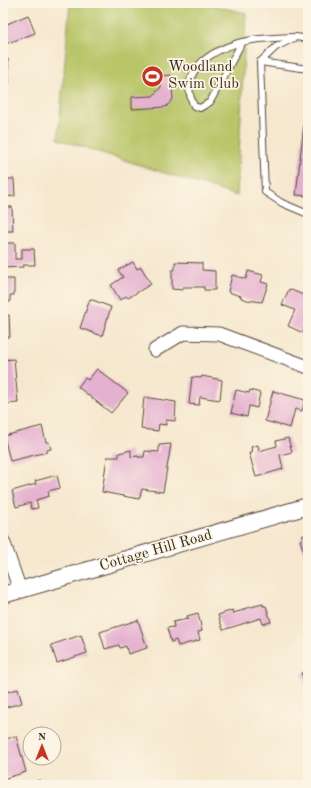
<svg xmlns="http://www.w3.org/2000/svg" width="311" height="788" font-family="'Old Standard TT',serif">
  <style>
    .garden { fill: #b8c567; stroke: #7a7842 }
    .building { fill: #e5b1d0 }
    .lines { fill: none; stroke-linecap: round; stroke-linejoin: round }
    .service-casing { stroke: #574639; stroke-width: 8 }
    .minor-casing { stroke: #574639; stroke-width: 15 }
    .tertiary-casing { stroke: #574639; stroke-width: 18 }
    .service { stroke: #fff; stroke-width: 6 }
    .minor { stroke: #fff; stroke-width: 13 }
    .tertiary { stroke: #fff; stroke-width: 16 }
    .labels { text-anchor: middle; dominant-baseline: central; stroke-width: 3.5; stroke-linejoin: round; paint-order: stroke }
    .poi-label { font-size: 15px; fill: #3b2a1e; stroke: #fcf5e5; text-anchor: start }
    .street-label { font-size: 15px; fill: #3b2a1e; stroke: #fcf5e5 }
  </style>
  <rect width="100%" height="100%" fill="#fcf5e5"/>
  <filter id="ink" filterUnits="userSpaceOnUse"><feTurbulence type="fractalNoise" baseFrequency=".025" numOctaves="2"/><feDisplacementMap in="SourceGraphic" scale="8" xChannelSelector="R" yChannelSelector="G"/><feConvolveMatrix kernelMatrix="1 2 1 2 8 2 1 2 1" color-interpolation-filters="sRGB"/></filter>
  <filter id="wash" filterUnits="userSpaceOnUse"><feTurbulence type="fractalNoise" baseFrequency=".012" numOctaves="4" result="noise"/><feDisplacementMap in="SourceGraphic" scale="16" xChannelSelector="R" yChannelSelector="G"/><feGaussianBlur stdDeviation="0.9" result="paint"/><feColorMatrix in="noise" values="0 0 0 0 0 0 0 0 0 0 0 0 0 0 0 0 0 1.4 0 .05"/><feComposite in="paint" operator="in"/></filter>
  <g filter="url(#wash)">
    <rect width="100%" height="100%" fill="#f6e8cf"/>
    <path class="garden" d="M 70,3 L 201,3 L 246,13 L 237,196 L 58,139 Z"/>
    <g id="blocks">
      <g class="building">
        <path d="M 3,15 L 7,24 L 28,15 L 35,33 L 3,45 Z"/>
        <path d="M 3,59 L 8,59 L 9,83 L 3,83 Z"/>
        <path d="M 171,75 L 173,99 L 166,107 L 132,109 L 132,97 L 153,96 L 161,87 L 160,76 Z"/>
        <path d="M 307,97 L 308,97 L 308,196 L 296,195 Z"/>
        <path d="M 3,179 L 14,179 L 15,196 L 3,197 Z"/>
        <path d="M 3,207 L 12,207 L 13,231 L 3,231 Z"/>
        <path d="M 3,243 L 15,243 L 15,259 L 22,259 L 22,249 L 34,249 L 35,265 L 23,265 L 23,267 L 3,268 Z"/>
        <path d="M 133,262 L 137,269 L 141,267 L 151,284 L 128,298 L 126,296 L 120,300 L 111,285 L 123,277 L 118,270 Z"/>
        <path d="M 175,262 L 202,263 L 202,270 L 215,271 L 215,290 L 204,290 L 204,287 L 183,287 L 183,290 L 172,289 L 172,270 L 175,270 Z"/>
        <path d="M 248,271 L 263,275 L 261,282 L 268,284 L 262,302 L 247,300 L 241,298 L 241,296 L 228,292 L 232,275 L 246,279 Z"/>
        <path d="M 3,279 L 14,279 L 14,295 L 10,295 L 10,302 L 3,303 Z"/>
        <path d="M 289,289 L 308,297 L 308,320 L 303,333 L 288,326 L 295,310 L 282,305 Z"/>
        <path d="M 90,299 L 111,307 L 102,336 L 80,328 Z"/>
        <path d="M 9,315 L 10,337 L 3,337 L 3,316 Z"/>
        <path d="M 14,359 L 18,403 L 3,404 L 3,360 Z"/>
        <path d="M 97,369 L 128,393 L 111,413 L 78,387 L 85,378 L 88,380 Z"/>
        <path d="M 202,376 L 222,380 L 220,400 L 200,397 L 199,405 L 189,404 L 192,377 L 201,378 Z"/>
        <path d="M 236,390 L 249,393 L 250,390 L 260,393 L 257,408 L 249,406 L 247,417 L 231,413 Z"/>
        <path d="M 273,391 L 305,400 L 302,411 L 295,409 L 290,428 L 265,421 Z"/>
        <path d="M 144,397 L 176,402 L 175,421 L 166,420 L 166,425 L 159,424 L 158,431 L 141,429 Z"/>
        <path d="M 42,426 L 46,442 L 49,442 L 51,449 L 47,450 L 47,452 L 10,461 L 4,436 Z"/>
        <path d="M 288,438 L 292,452 L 280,455 L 283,469 L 256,477 L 249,453 L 252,453 L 251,447 L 258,445 L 259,451 L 277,446 L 276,441 Z"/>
        <path d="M 171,444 L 163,492 L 142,489 L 139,499 L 102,492 L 107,457 L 119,457 L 119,453 L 131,450 L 131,457 L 138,456 L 138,457 L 144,457 L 145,451 L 159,452 L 159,445 Z"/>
        <path d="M 57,475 L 60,488 L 48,491 L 49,496 L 36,500 L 38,508 L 31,509 L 30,503 L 16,507 L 12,491 L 36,484 L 35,481 Z"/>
        <path d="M 308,533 L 308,556 L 306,558 L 300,540 L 303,538 L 302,536 Z"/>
        <path d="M 263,604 L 263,606 L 266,606 L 271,622 L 263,624 L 261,618 L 223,630 L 218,615 L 233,610 L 233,613 L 244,610 L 243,609 Z"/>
        <path d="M 198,613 L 202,631 L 198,632 L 200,640 L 178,646 L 176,640 L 171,642 L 167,628 L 174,627 L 173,622 L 188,619 L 187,616 Z"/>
        <path d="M 138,620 L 147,648 L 128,654 L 126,646 L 120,648 L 119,645 L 105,649 L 100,632 Z"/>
        <path d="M 81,635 L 87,653 L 57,663 L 51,645 Z"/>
        <path d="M 3,644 L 7,647 L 3,654 Z"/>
        <path d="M 308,671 L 308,690 L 301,673 Z"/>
        <path d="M 18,689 L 22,703 L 3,708 L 3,693 Z"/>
        <path d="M 16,736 L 26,772 L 3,779 L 3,740 Z"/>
        <path d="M 40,780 L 42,785 L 23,785 Z"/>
      </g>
    </g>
  </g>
  <g filter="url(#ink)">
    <use href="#blocks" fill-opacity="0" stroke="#574639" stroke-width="1"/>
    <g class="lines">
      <defs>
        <g id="service">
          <path d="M 308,39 L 296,37 L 276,47 L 260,62 L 265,192 L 282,203 L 308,214"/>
          <path d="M 242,42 L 210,102 L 200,108 L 194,106 C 175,67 220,45 252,40 C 265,38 279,38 292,37"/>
          <path d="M 260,62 L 308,69"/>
        </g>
        <g id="minor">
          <path d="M 155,350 L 183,333 L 219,334 L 308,367"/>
          <path d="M 3,541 L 20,590"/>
        </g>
        <path id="tertiary" d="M 3,595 L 308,506"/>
      </defs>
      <use href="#service" class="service-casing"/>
      <use href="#minor" class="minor-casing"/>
      <use href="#tertiary" class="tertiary-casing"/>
      <use href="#service" class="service"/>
      <use href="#minor" class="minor"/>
      <use href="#tertiary" class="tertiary"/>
    </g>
  </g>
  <defs>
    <symbol id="stadium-disc" viewBox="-11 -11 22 22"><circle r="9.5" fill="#c8321e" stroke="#fcf5e5"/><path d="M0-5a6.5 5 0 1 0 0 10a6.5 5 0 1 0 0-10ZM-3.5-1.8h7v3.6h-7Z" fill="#fff"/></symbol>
  </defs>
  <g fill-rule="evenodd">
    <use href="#stadium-disc" x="140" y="64" width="25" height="25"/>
  </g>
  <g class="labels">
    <g class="poi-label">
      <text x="168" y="67">Woodland<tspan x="168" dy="17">Swim Club</tspan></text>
    </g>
    <g class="street-label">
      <text transform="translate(156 551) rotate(-16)">Cottage Hill Road</text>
    </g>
  </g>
  <rect width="311" height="788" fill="none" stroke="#fcf5e5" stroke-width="16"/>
  <g transform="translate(42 746)"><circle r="19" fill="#fcf5e5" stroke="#afa495"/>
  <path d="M0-3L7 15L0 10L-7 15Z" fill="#c8321e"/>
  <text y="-6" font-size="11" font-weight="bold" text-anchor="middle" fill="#3b2a1e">N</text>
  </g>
</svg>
